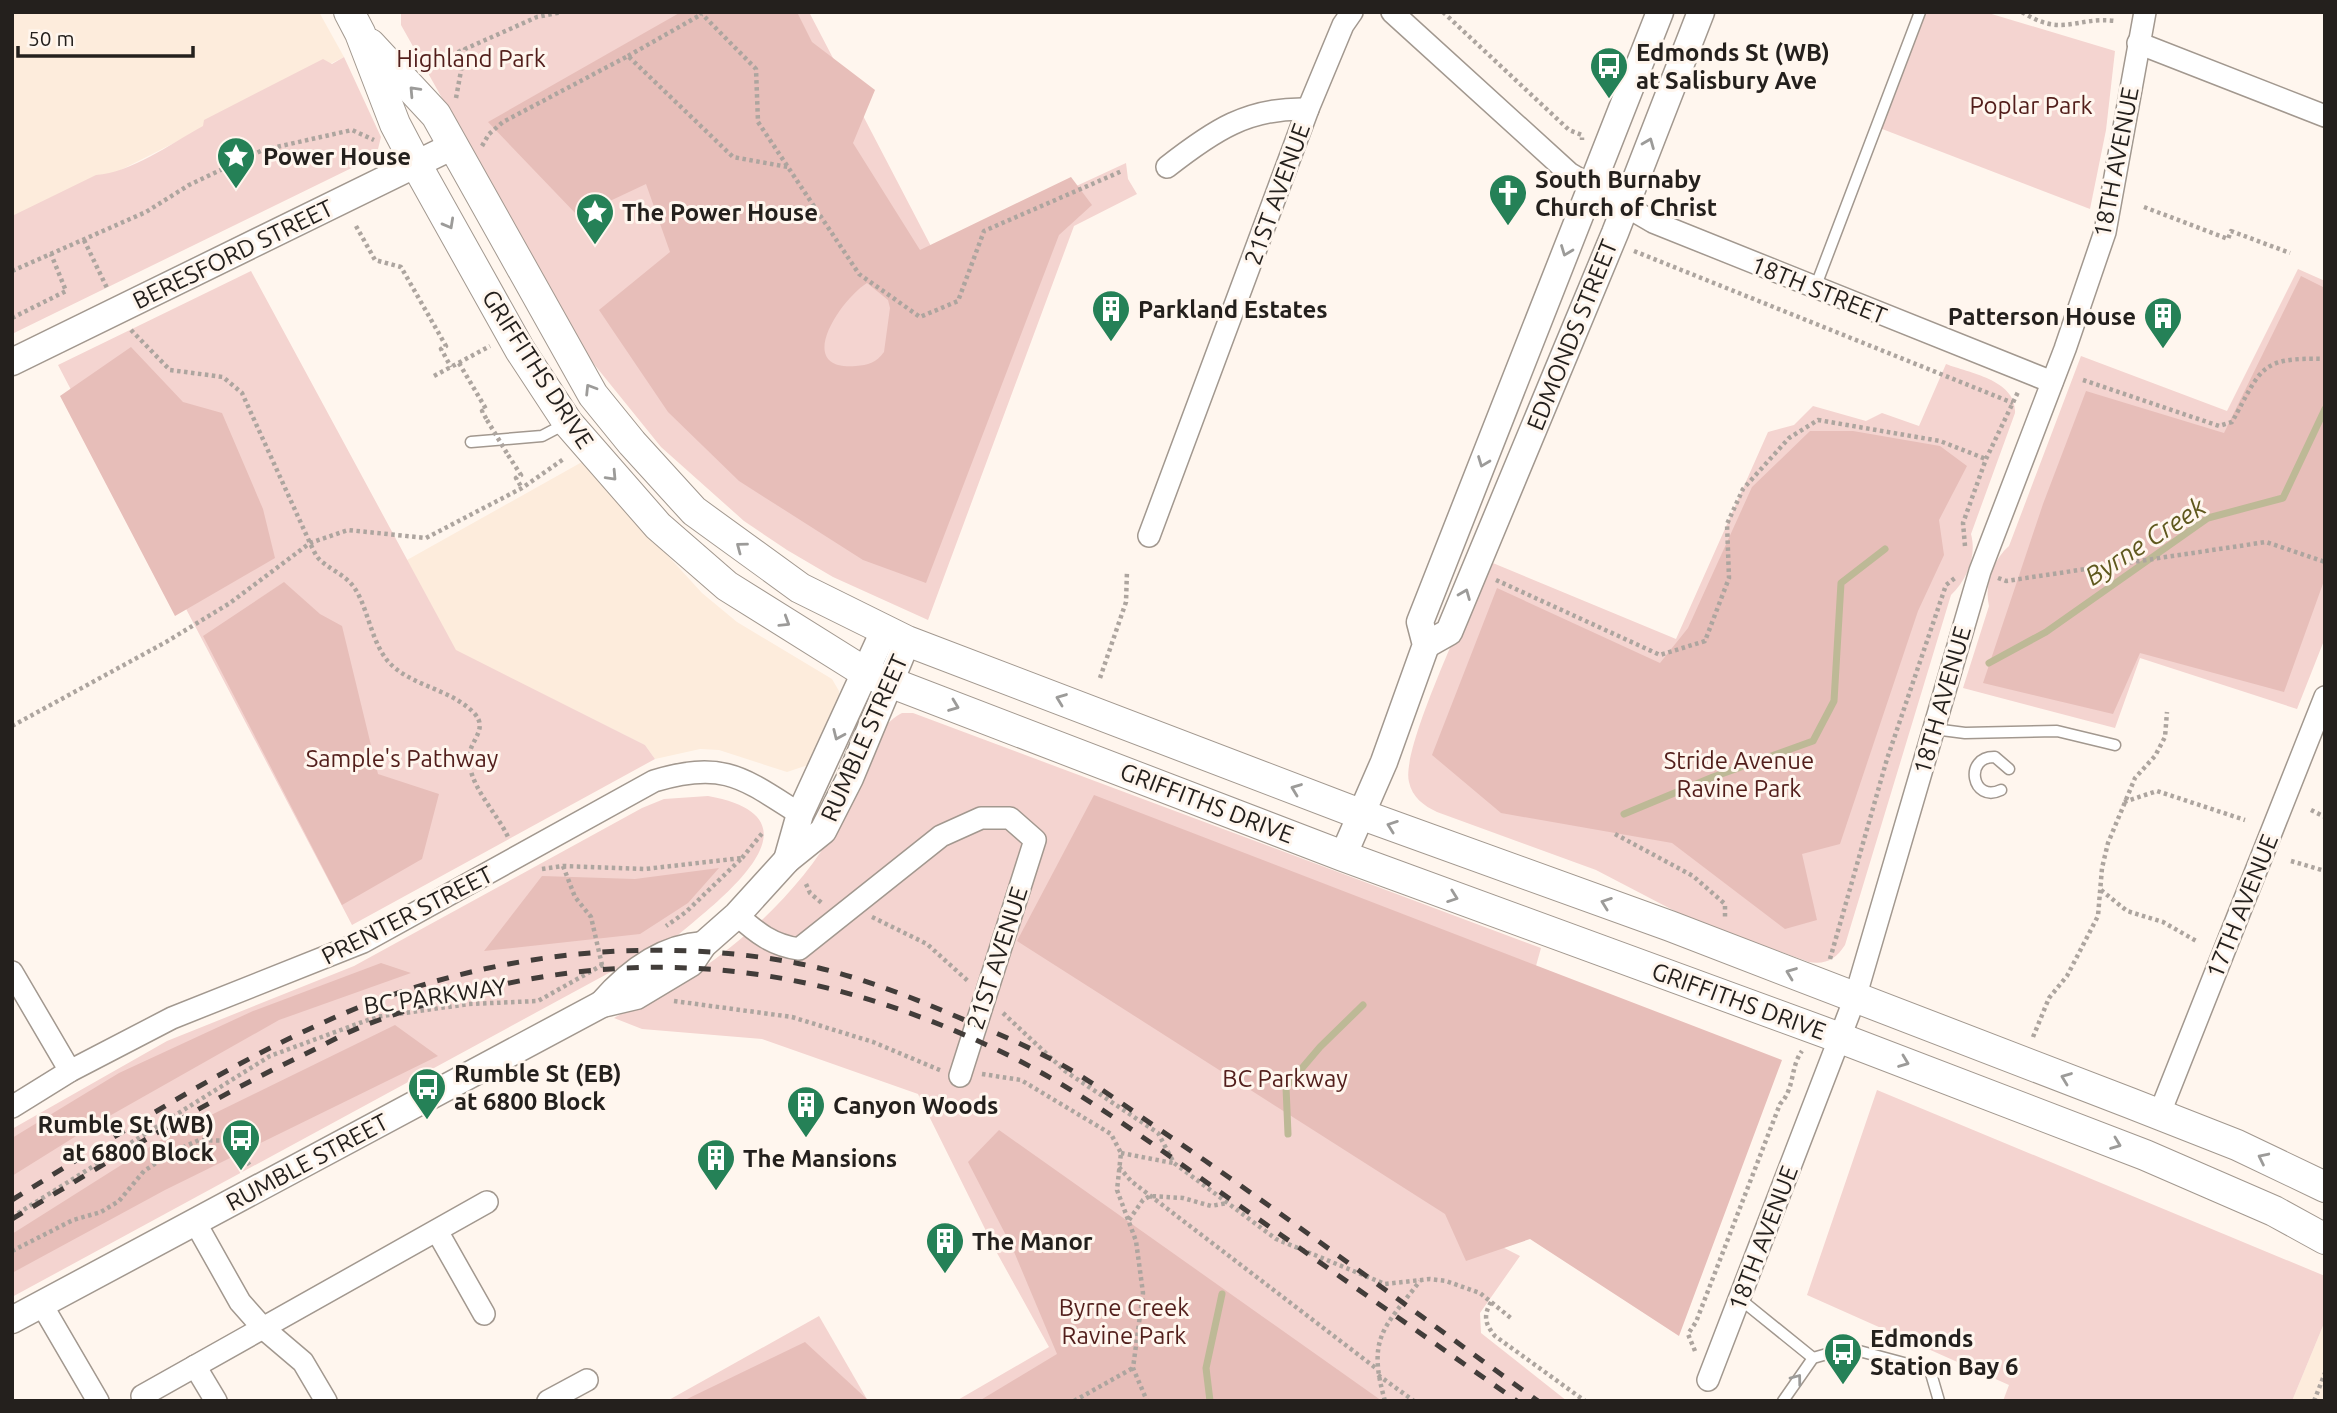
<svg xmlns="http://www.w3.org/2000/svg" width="2337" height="1413" font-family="Ubuntu,sans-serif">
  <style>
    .built { fill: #fdecdc }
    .green { fill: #f4d4d0 }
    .forest { fill: #e7beb9; fill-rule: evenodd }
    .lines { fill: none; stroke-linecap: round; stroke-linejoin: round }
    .stream { stroke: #bdb996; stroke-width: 7 }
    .service-casing { stroke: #a2988f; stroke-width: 13 }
    .minor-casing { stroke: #a2988f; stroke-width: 24 }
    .tertiary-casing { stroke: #a2988f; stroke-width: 29 }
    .secondary-casing { stroke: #a2988f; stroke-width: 32 }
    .path { stroke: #ada59f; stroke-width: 4.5; stroke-dasharray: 3.5 3.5; stroke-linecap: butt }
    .service { stroke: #fff; stroke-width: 10 }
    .minor { stroke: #fff; stroke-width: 21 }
    .tertiary { stroke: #fff; stroke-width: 26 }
    .secondary { stroke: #fff; stroke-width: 30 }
    .rail { stroke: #423d3a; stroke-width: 5; stroke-dasharray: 12 12; stroke-linecap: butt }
    .path-bridge { stroke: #ada59f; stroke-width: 4.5; stroke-dasharray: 3.5 3.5; stroke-linecap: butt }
    .oneway { stroke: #9c9b99 }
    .labels { text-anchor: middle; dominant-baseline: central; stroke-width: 6; stroke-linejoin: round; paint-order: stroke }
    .poi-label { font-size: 24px; font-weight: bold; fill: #24201d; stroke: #fff6ee; text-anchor: start }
    .park-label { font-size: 24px; fill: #521e1b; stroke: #fff6ee }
    .street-label { font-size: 24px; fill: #24201d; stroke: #fff6ee }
    .water-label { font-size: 26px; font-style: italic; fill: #5f581d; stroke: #fff6ee }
  </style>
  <rect width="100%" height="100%" fill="#fff6ee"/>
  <g class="built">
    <path d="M 12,12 L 319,12 L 344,57 L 12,225 Z"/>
    <path d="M 582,462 L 702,593 L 737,622 L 832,679 L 839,691 L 839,702 L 811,764 L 787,772 L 719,750 L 700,749 L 655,759 L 645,745 L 456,651 L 407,560 Z"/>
    <path d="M 2325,1321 L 2325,1401 L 2292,1401 Z"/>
  </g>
  <g class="green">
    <path d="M 401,12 L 809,12 L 934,252 L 1126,163 L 1128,179 L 1137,194 L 1074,226 L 928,620 L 833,577 L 787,550 L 744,521 L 661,447 L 585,353 L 401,25 Z"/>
    <path d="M 1920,12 L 1985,12 L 2115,51 L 2106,130 L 2090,209 L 1877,127 Z"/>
    <path d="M 344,57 L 381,137 L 378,149 L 368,160 L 12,334 L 12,216 L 96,175 C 131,173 170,144 203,126 L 204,120 L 323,59 L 332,64 Z"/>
    <path d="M 2298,269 L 2325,281 L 2325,638 L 2297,709 L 2140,658 L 2115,728 L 1963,688 L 1989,606 C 1984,585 1993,560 2009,546 L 2081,356 L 2227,411 Z"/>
    <path d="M 251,271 L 456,650 L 645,745 L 655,759 L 352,925 L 58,365 Z"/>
    <path d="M 1946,364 C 1969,373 2017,380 2015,413 L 1971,534 C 1977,556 1967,580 1951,595 L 1845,945 C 1836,959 1826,965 1809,962 L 1690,919 L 1596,870 L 1437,812 C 1424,806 1412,797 1409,782 C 1400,749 1472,601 1488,561 L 1676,639 L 1768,432 L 1794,425 L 1813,406 L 1866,421 L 1882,413 L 1919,426 Z"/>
    <path d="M 902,713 L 913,713 L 1541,948 L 1463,1227 L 1520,1256 L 1480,1313 L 1481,1333 L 1567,1401 L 956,1401 L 1049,1347 L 997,1253 L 918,1094 L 762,1039 L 642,1029 L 614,1018 C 642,1002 671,988 698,971 C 752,935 805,883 837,826 C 853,796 872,726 902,713 Z"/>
    <path d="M 708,796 C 829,818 722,898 677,936 L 12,1297 L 12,1129 L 167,1041 L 354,966 L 642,808 L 664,799 Z"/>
    <path d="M 1877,1090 L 2325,1276 L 2325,1321 L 2292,1401 L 2003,1401 L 2009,1385 L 1807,1295 Z"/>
    <path d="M 819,1316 L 868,1401 L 667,1401 Z"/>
  </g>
  <g class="forest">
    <path d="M 681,12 L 797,12 L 812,42 L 875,90 L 853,143 L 920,250 L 1071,177 L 1092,205 L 1059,235 L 926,583 L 863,560 L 739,481 L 668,412 L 599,310 L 670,252 L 646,184 L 578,216 L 488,122 ZM 867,283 L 888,300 L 890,308 L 884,352 C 876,363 868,365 856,366 C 792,371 841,299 867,283 Z"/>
    <path d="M 2301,276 L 2325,288 L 2325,578 L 2284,692 L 2140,653 L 2113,714 L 1983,683 L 2043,504 L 2086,391 L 2224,433 Z"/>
    <path d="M 131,347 L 183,402 L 222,413 L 263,509 L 275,558 L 175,616 L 60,396 Z"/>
    <path d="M 1810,431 L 1853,431 L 1940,446 L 1967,466 L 1939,520 L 1944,555 L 1918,611 L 1840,844 L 1802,854 L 1817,920 L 1785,929 L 1672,843 L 1501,813 L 1432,755 L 1497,588 L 1660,663 L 1688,628 L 1752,487 Z"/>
    <path d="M 284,582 L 320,614 L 342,626 L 378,774 L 439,794 L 422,859 L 342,905 L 203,636 Z"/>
    <path d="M 1094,795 L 1782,1060 L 1679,1336 L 1530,1239 L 1466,1261 L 1445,1214 L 1017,941 Z"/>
    <path d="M 719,868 L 688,903 L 640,934 L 484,951 L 542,876 L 635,879 Z"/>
    <path d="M 381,963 L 411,973 L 279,1020 L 97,1123 L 12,1176 L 12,1138 L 119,1073 L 253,1011 Z"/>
    <path d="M 395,1025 L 438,1056 L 165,1190 L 12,1273 L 12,1234 L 164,1138 Z"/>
    <path d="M 999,1130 L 1382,1401 L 979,1401 L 1057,1354 L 1012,1247 L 968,1162 Z"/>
    <path d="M 805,1342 L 869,1401 L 685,1401 L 685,1400 Z"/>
  </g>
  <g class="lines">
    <g class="stream">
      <path d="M 1989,663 L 2046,632 L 2208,518 L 2283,498 L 2325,409"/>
      <path d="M 1624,814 L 1713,777 L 1813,741 L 1834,701 L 1841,583 L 1885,549"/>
      <path d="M 1288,1134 L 1286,1087 L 1320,1047 L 1363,1005"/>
      <path d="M 1210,1401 L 1206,1368 L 1222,1294"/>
    </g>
    <defs>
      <g id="service">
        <path d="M 1815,288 L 1920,12"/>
        <path d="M 471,442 L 542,436 L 565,424"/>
        <path d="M 1934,729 L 1965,733 L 2057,731 L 2115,745"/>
        <path d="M 2001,790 C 1972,804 1963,756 1995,757 L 2009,769"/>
        <path d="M 1740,1299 L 1813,1358"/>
        <path d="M 1783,1401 L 1813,1358 L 1848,1348 L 1930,1370 L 1939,1401"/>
      </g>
      <g id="minor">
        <path d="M 1392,12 L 1569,173 L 1653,222 L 2052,382"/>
        <path d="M 2138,43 L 2325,116"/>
        <path d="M 1167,167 C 1213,131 1248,107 1308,109"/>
        <path d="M 1149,536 L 1308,109 L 1343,25 L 1352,12"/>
        <path d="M 737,915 C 757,933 772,945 799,949 L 941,836 L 981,818 L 1010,818 L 1035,840 L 960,1076"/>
        <path d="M 12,972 L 70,1071"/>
        <path d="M 12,1107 L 70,1071 L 172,1018 L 363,942 L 654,781 C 724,760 743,778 800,814"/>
        <path d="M 2159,1115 L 2325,697"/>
        <path d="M 195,1222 L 240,1302 L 263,1328 L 303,1362 L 326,1401"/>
        <path d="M 437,1231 L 484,1314"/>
        <path d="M 42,1305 L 98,1401"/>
        <path d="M 195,1366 L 216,1401"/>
        <path d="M 1708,1380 L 1855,998 L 1980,571 L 2065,349 L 2105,232 L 2145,12"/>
        <path d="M 142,1396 L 487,1202"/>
        <path d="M 548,1401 L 587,1380"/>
      </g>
      <g id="tertiary">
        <path d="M 12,362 L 453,146"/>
        <path d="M 1426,645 L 1449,632 L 1615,233 L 1701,12"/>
        <path d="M 1343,856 L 1384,762 L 1426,645 L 1420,622 L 1660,12"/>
        <path d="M 787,860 L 800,814 L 884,631"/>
        <path d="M 602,1004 C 628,974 662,948 703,945"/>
        <path d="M 12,1320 L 602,1004 L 636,996 L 691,963 L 703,945 L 737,915 L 787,860 L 823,831 L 850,778 L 907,641"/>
      </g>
      <g id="secondary">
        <path d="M 349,12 L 360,33 L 395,124 L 416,164 L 520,350 L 568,423 L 658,526 L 727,586 L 866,673 L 1343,856 L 1840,1038 L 2145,1155 L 2274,1211 L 2325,1239"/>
        <path d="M 370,44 L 436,115 L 593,395 L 632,443 L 694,511 L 800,588 L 907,641 L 1360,814 L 1670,926 L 2130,1103 L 2237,1145 L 2325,1187"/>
      </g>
    </defs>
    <use href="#service" class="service-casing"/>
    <use href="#minor" class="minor-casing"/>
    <use href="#tertiary" class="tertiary-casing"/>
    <use href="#secondary" class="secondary-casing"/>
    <g class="path">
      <path d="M 700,12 L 756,69 L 758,122 L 859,274 L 920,317 L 958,301 L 984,231 L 1122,171"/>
      <path d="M 1443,12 L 1569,130 L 1582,135 L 1582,140"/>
      <path d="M 2022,12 C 2063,38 2076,16 2116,21"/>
      <path d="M 628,56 L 702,14"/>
      <path d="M 433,65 L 464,49"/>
      <path d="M 456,98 L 465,49 L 537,17 L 562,12"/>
      <path d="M 482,146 L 489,134 L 503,122 L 628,56 L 733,157 L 788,167"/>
      <path d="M 2144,207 L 2228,239 L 2231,231 L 2290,253"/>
      <path d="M 356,226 L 375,260 L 401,267 L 446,346 L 441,349 L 451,367"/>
      <path d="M 84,240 L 107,288"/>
      <path d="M 1634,251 L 2013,403"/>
      <path d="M 12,271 L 146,212 L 189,185 L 263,150 L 352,130 L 374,140"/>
      <path d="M 12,318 L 66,291 L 51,254"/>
      <path d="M 131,330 L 170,370 L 223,377 L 242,393 L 310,543 C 313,549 316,557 321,561 C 334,572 348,576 357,592 C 370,615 373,651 395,668 C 418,687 453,691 474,713 C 489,729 470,740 469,757 C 469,787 496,811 508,837"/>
      <path d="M 459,363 L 486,409 L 482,411 L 487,420"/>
      <path d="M 434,376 L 490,346"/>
      <path d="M 2083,380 L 2219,426 L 2232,422 C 2262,368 2259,357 2325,359"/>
      <path d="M 508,455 L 521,475 L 516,478 L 522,488"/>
      <path d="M 1965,546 L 1963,523 L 1986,459 L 2018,392"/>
      <path d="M 1998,578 L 2006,581 L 2266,542 L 2325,562"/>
      <path d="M 1496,580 L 1660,655 L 1705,641 L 1729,578 L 1727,524 L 1743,489 L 1789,438 L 1818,420 L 1940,441 L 1986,459"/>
      <path d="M 1100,678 L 1126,602 L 1127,571"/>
      <path d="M 12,726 L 166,642 L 230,603 L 310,543 L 348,530 L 426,538 L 522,488 L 565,458"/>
      <path d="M 2124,802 L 2157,791 L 2245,820"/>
      <path d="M 2311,810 L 2325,817"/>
      <path d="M 1615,834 L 1693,876 L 1725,904 L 1725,919"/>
      <path d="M 742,858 L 764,831"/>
      <path d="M 2291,861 L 2325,871"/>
      <path d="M 563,866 L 575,897 L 591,917 L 602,965"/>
      <path d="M 542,869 L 563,866 L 645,869 L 742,858 L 686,912 L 666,926"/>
      <path d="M 806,884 L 810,893 L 823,904"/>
      <path d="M 2101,890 L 2127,911 L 2163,922 L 2198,942"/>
      <path d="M 872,917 L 927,944 L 968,981"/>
      <path d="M 1830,959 L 1887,759 L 1946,585 L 1955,578"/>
      <path d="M 674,1001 L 792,1017 L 873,1042 L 942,1071"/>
      <path d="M 1003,1013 L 1065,1071 L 1158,1133 L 1174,1163 L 1276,1239 L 1385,1284 L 1430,1279 L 1446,1281 L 1480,1293 L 1512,1319"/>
      <path d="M 2033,1037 L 2049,998 L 2067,976 L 2098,916 L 2102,868 L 2108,843 L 2135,778 L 2155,756 L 2165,737 L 2167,712"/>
      <path d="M 982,1074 L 1021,1080 L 1111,1134 L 1121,1153 L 1117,1190 L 1136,1241 L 1143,1293 L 1133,1368 L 1147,1401"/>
      <path d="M 1121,1153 L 1173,1163"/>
      <path d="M 1119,1167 L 1131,1181 L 1377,1369"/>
      <path d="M 12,1217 L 270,1056 L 376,1017 L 469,1004 L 538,1001 L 606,963"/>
      <path d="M 1129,1220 L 1143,1200 L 1150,1196 L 1183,1198 L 1211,1206 L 1227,1203"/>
      <path d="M 12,1251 L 73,1220 L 101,1212 L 119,1201 L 144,1171 L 173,1152 L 199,1140 L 232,1141 L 251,1167"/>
      <path d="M 1491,1302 C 1483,1316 1485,1324 1495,1336 L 1585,1401"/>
      <path d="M 1695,1351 L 1688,1334 L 1696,1322 L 1780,1104 C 1795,1089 1790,1067 1802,1051"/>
      <path d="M 1378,1375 L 1414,1401"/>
      <path d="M 1074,1401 L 1133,1368"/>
      <path d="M 1385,1401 C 1367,1338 1383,1329 1420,1281"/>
      <path d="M 2314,1401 L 2325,1373"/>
    </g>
    <use href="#service" class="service"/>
    <use href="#minor" class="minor"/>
    <use href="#tertiary" class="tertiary"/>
    <use href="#secondary" class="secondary"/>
    <g class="rail">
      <path d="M 12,1200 C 124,1131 235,1058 357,1008 C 489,955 639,937 779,960 C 844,970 907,995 967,1021 C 1004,1036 1041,1052 1076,1073 C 1110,1094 1142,1118 1175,1140 C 1298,1224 1417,1314 1538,1401"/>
      <path d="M 12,1219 C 107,1163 200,1104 299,1057 C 322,1046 345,1033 368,1024 C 597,939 795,949 1014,1058 C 1094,1099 1166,1154 1240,1206 C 1332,1271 1424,1336 1517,1401"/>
    </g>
    <path class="path-bridge" d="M 487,420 L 508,455"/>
  </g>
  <defs><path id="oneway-chevron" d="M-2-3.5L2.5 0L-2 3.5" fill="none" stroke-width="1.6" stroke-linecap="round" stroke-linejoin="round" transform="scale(1.75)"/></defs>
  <g class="oneway">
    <use href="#oneway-chevron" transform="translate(414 91) rotate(-133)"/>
    <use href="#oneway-chevron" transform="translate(1649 143) rotate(-68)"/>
    <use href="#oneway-chevron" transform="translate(449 224) rotate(61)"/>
    <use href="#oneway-chevron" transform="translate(1566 251) rotate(111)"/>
    <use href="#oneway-chevron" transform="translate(590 389) rotate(-122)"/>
    <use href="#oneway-chevron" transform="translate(1483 462) rotate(111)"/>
    <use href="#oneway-chevron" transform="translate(612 476) rotate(47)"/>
    <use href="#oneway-chevron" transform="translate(741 547) rotate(-143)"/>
    <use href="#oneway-chevron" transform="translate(1465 594) rotate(-68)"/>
    <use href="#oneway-chevron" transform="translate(785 622) rotate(32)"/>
    <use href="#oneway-chevron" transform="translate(1061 699) rotate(-159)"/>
    <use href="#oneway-chevron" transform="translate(954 706) rotate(21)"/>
    <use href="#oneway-chevron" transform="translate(838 735) rotate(114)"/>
    <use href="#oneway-chevron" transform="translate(1296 789) rotate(-159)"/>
    <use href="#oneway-chevron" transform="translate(1392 826) rotate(-160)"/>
    <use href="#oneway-chevron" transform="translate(1453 897) rotate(20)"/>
    <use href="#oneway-chevron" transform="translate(1606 903) rotate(-160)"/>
    <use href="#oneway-chevron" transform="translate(1791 973) rotate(-159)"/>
    <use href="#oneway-chevron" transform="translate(1904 1062) rotate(21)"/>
    <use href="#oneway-chevron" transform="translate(2066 1078) rotate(-159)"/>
    <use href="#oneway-chevron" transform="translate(2116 1144) rotate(21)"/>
    <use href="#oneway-chevron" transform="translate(2263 1158) rotate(-154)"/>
    <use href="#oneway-chevron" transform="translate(1797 1379) rotate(-53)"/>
  </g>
  <defs>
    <symbol id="bus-pin" viewBox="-11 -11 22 30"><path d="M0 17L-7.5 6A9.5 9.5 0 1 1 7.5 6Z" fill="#258157" stroke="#fff6ee"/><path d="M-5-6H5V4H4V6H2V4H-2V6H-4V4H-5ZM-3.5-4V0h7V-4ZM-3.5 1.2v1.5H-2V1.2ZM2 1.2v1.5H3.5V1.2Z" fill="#fff"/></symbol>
    <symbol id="sight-pin" viewBox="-11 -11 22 30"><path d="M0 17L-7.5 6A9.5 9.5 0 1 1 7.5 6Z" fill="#258157" stroke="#fff6ee"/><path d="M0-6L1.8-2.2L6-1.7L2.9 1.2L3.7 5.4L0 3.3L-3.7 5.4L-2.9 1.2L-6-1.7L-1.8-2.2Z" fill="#fff"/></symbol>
    <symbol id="church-pin" viewBox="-11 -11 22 30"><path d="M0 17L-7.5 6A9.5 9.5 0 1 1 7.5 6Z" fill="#258157" stroke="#fff6ee"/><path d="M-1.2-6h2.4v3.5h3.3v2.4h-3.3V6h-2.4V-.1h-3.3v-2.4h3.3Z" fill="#fff"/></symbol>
    <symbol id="building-pin" viewBox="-11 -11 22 30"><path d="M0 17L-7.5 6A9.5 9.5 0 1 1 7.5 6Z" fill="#258157" stroke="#fff6ee"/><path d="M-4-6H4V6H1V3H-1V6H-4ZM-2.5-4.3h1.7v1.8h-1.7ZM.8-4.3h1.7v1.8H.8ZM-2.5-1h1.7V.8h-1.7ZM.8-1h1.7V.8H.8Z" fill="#fff"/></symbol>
  </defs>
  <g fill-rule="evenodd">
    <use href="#bus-pin" x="1587" y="44" width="44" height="60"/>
    <use href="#sight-pin" x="214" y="134" width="44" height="60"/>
    <use href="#church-pin" x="1486" y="171" width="44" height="60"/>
    <use href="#sight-pin" x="573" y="190" width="44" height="60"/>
    <use href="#building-pin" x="1089" y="287" width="44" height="60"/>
    <use href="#building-pin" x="2141" y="294" width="44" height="60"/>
    <use href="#bus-pin" x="405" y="1065" width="44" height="60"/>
    <use href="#building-pin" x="784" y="1083" width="44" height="60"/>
    <use href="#bus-pin" x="219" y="1116" width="44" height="60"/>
    <use href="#building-pin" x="694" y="1136" width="44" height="60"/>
    <use href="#building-pin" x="923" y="1219" width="44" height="60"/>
    <use href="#bus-pin" x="1821" y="1330" width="44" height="60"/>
  </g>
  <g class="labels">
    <g class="poi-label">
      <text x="1636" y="52">Edmonds St (WB)<tspan x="1636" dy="28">at Salisbury Ave</tspan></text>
      <text x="263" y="156">Power House</text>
      <text x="1535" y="179">South Burnaby<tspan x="1535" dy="28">Church of Christ</tspan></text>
      <text x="622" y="212">The Power House</text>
      <text x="1138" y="309">Parkland Estates</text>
      <text x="2136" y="316" text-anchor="end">Patterson House</text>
      <text x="454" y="1073">Rumble St (EB)<tspan x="454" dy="28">at 6800 Block</tspan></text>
      <text x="833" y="1105">Canyon Woods</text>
      <text x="214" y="1124" text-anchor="end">Rumble St (WB)<tspan x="214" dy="28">at 6800 Block</tspan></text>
      <text x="743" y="1158">The Mansions</text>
      <text x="972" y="1241">The Manor</text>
      <text x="1870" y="1338">Edmonds<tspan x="1870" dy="28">Station Bay 6</tspan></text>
    </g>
    <g class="park-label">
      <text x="471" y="58">Highland Park</text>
      <text x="2031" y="105">Poplar Park</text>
      <text x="402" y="758">Sample's Pathway</text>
      <text x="1739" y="760">Stride Avenue<tspan x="1739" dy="28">Ravine Park</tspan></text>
      <text x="1285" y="1078">BC Parkway</text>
      <text x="1124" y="1307">Byrne Creek<tspan x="1124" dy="28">Ravine Park</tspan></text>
    </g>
    <g class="street-label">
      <text transform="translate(2116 162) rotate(-79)">18TH AVENUE</text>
      <text transform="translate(1277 194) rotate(-70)">21ST AVENUE</text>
      <text transform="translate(233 254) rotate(-26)">BERESFORD STREET</text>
      <text transform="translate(1819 290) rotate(22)">18TH STREET</text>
      <text transform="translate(1572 335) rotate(-68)">EDMONDS STREET</text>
      <text transform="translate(538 369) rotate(57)">GRIFFITHS DRIVE</text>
      <text transform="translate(1942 700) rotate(-74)">18TH AVENUE</text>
      <text transform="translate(864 738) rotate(-66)">RUMBLE STREET</text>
      <text transform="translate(1207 803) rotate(21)">GRIFFITHS DRIVE</text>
      <text transform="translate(2242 906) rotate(-68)">17TH AVENUE</text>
      <text transform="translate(407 915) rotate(-27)">PRENTER STREET</text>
      <text transform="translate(997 958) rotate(-72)">21ST AVENUE</text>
      <text transform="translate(435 996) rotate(-8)">BC PARKWAY</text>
      <text transform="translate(1739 1001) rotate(20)">GRIFFITHS DRIVE</text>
      <text transform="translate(307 1162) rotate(-28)">RUMBLE STREET</text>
      <text transform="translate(1763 1238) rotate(-69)">18TH AVENUE</text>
    </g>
    <g class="water-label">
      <text transform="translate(2145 541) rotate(-33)">Byrne Creek</text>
    </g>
  </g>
  <rect width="2337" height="1413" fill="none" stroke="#24201d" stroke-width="28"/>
  <path d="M18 46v10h175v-10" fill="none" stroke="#24201d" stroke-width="3.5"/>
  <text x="28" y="46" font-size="21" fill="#24201d" stroke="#fff6ee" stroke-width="5" paint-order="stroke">50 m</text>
</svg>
